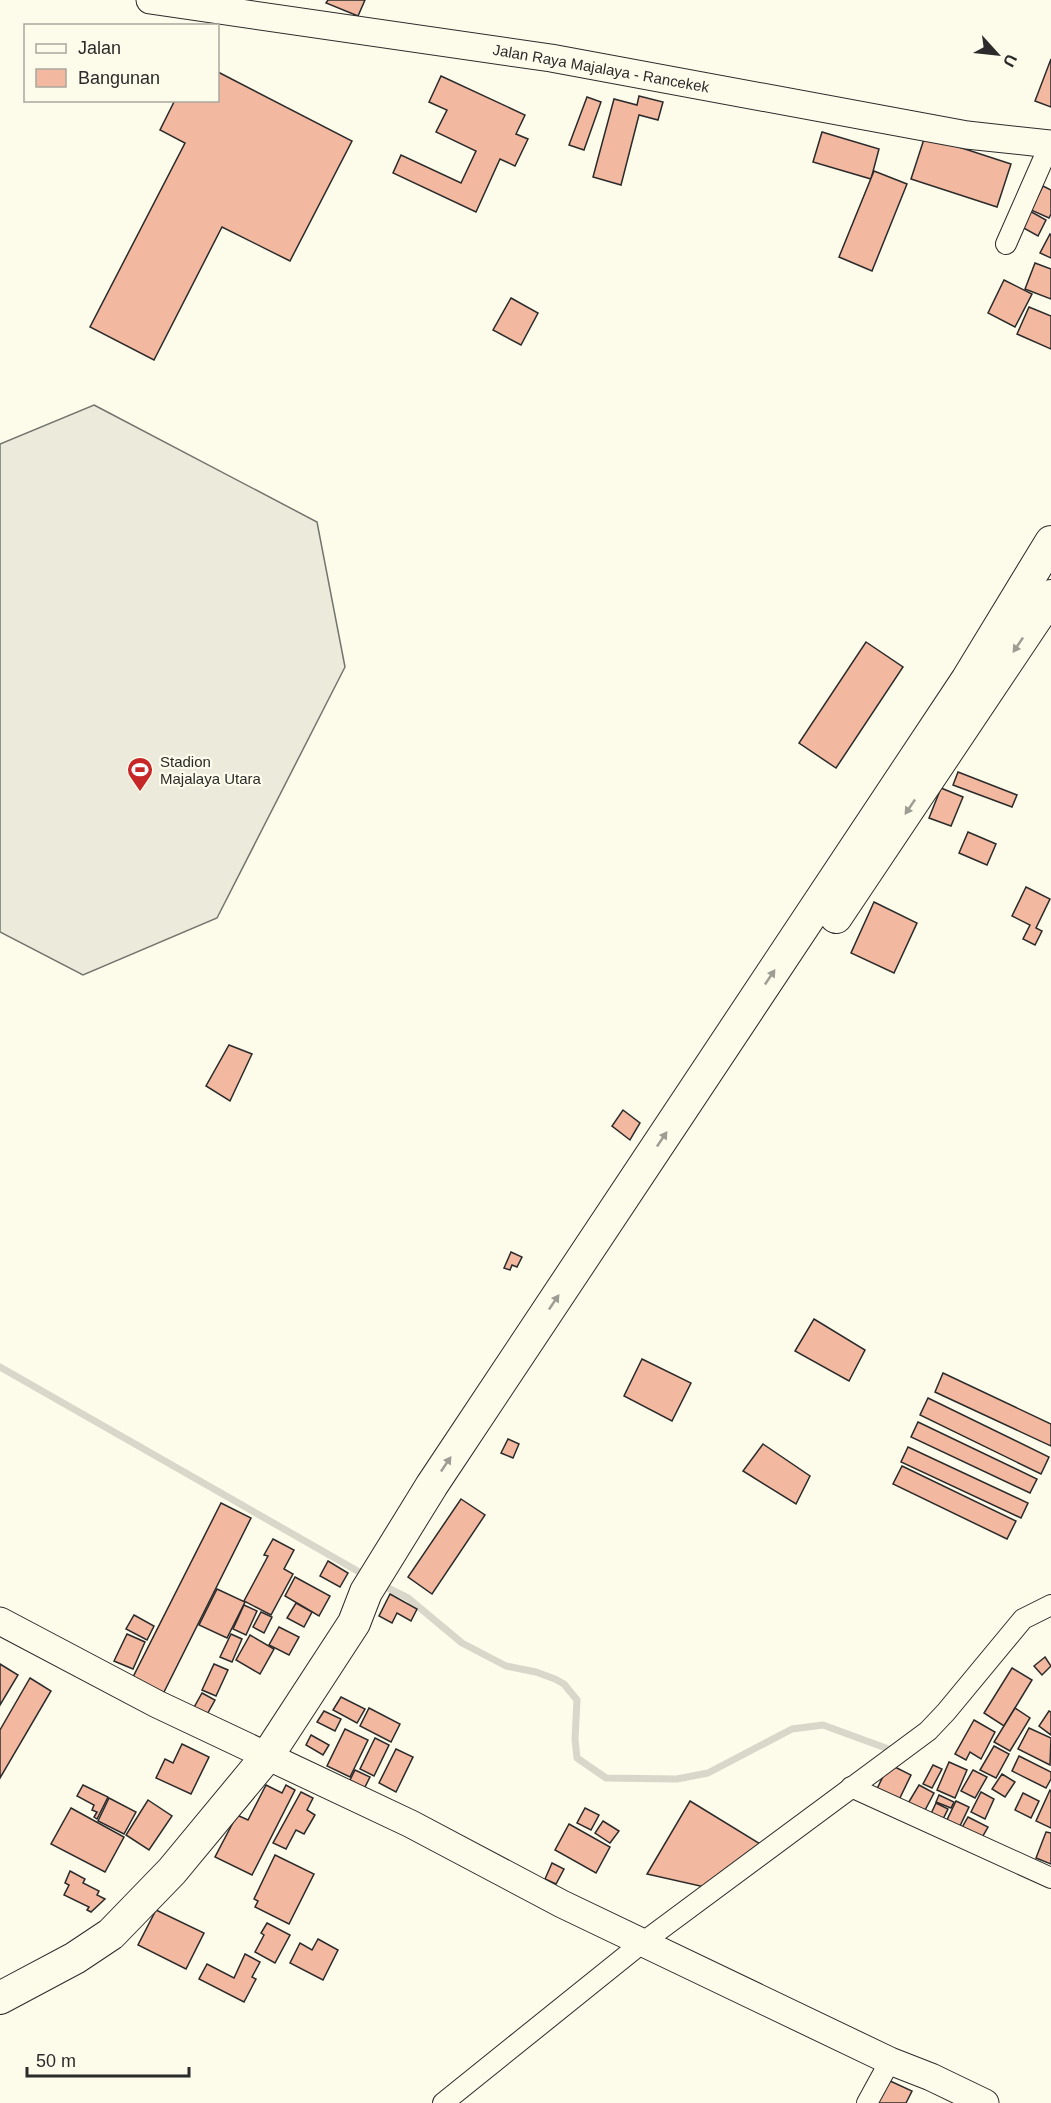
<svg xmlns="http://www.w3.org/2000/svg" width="1051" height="2103" font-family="Helvetica,sans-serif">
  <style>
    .grass { fill: #ecebdb; stroke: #74746e; stroke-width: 1.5 }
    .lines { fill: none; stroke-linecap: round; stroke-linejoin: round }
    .stream { stroke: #d8d7c9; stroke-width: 7 }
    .building { fill: #f2b8a0; stroke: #2b2b2b; stroke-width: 1.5 }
    .street-casing { stroke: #2b2b2b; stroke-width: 22 }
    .secondary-casing { stroke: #2b2b2b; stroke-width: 29 }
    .primary-casing { stroke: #2b2b2b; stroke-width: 34 }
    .street { stroke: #fdfbea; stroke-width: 20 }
    .secondary { stroke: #fdfbea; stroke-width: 27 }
    .primary { stroke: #fdfbea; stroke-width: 32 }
    .oneway { fill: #9e9d94 }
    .labels { text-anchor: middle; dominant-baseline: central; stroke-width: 4.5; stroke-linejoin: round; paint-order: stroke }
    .street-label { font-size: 15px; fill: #2b2b2b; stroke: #fdfbea }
    .poi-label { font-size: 15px; fill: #2b2b2b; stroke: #fdfbea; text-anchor: start }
  </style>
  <rect width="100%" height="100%" fill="#fdfbea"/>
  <path class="grass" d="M 94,405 L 317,522 L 345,667 L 217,918 L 83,975 L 0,932 L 0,444 Z"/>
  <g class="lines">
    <g class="stream">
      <path d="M 0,1367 L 368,1577"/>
      <path d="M 380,1584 L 408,1598 L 462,1643 L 506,1666 L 536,1672 L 555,1679 L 564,1684 L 577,1700 L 575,1739 L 577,1758 L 606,1778 L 677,1779 L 708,1773 L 792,1729 L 823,1725 L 894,1751"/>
    </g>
  </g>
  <g class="building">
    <path d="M 328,0 L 365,0 L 358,16 L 326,3 Z"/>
    <path d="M 1051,59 L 1051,107 L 1035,101 Z"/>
    <path d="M 218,72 L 352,141 L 290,261 L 222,227 L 154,360 L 90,327 L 185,143 L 160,130 L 175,100 L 218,100 Z"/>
    <path d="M 441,76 L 525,115 L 516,134 L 528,139 L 515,166 L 500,159 L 476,212 L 393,173 L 401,155 L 461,183 L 476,151 L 436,132 L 447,110 L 429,102 Z"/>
    <path d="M 639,96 L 663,102 L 658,120 L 639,115 L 621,185 L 593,177 L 614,99 L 637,105 Z"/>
    <path d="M 587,97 L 601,102 L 584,150 L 569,145 Z"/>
    <path d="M 822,132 L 879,149 L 871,179 L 813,162 Z"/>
    <path d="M 925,136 L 1011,164 L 997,207 L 911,179 Z"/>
    <path d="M 874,171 L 907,184 L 872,271 L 839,257 Z"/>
    <path d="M 1043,186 L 1051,190 L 1051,214 L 1049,218 L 1031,210 Z"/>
    <path d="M 1028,210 L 1046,220 L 1038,236 L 1020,226 Z"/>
    <path d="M 1050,234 L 1051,235 L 1051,258 L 1040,253 Z"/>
    <path d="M 1035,263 L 1051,269 L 1051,299 L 1025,289 Z"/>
    <path d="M 1004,280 L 1032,294 L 1015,327 L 988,313 Z"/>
    <path d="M 511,298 L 538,313 L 521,345 L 493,330 Z"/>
    <path d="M 1029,307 L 1051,316 L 1051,349 L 1017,334 Z"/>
    <path d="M 866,642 L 903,667 L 836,768 L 799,743 Z"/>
    <path d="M 958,772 L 1017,795 L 1012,807 L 953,785 Z"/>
    <path d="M 941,788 L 963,797 L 951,826 L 929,818 Z"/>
    <path d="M 968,832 L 996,844 L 987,865 L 959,853 Z"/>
    <path d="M 1026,887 L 1050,899 L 1036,928 L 1042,931 L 1035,945 L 1023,939 L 1030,925 L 1012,916 Z"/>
    <path d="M 874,902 L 917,923 L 894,973 L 851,953 Z"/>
    <path d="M 229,1045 L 252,1054 L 230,1101 L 206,1086 Z"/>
    <path d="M 623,1110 L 640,1123 L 630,1140 L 612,1126 Z"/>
    <path d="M 511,1252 L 522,1257 L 517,1267 L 512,1265 L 510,1270 L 504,1268 Z"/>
    <path d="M 814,1319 L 865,1350 L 849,1381 L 795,1351 Z"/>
    <path d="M 642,1359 L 691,1383 L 672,1421 L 624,1396 Z"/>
    <path d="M 943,1373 L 1051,1424 L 1051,1446 L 935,1392 Z"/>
    <path d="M 928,1398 L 1049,1457 L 1041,1474 L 920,1415 Z"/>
    <path d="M 918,1422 L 1037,1479 L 1030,1493 L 911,1437 Z"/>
    <path d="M 508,1439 L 519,1444 L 513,1458 L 501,1453 Z"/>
    <path d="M 763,1444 L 810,1476 L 796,1504 L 743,1471 Z"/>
    <path d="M 908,1447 L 1028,1503 L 1021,1518 L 901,1462 Z"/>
    <path d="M 902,1466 L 1016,1521 L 1007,1539 L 893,1484 Z"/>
    <path d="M 461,1499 L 485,1515 L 432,1594 L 408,1577 Z"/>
    <path d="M 221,1503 L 251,1518 L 163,1694 L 132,1679 Z"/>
    <path d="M 273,1539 L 294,1550 L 284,1569 L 293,1574 L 271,1615 L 244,1601 L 268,1556 L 264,1555 Z"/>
    <path d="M 328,1561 L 348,1573 L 340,1587 L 320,1576 Z"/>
    <path d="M 295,1577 L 330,1596 L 319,1616 L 285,1596 Z"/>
    <path d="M 217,1589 L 245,1602 L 227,1638 L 199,1625 Z"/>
    <path d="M 390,1594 L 417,1609 L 411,1621 L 397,1613 L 392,1623 L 379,1616 Z"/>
    <path d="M 296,1603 L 312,1612 L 304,1627 L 287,1618 Z"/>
    <path d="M 244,1605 L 257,1611 L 246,1635 L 233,1629 Z"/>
    <path d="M 261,1612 L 272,1617 L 264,1633 L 253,1627 Z"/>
    <path d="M 134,1615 L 154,1626 L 147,1640 L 126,1629 Z"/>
    <path d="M 279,1627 L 299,1637 L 289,1655 L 269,1645 Z"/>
    <path d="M 127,1634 L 145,1642 L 133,1669 L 114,1661 Z"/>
    <path d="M 231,1634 L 242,1639 L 232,1662 L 220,1657 Z"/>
    <path d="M 250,1635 L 274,1649 L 260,1674 L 236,1660 Z"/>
    <path d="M 1045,1657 L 1051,1666 L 1042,1675 L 1034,1666 Z"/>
    <path d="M 0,1664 L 18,1675 L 0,1705 Z"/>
    <path d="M 214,1664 L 228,1670 L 216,1696 L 202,1690 Z"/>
    <path d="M 1012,1668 L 1032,1680 L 1004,1726 L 984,1713 Z"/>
    <path d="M 30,1678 L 51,1691 L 0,1778 L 0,1730 Z"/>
    <path d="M 202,1693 L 215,1700 L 205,1718 L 192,1711 Z"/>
    <path d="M 341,1697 L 365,1709 L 357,1723 L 333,1710 Z"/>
    <path d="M 369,1708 L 400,1724 L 391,1742 L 360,1726 Z"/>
    <path d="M 1015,1708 L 1030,1718 L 1010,1751 L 994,1742 Z"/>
    <path d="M 324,1711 L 341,1719 L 335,1731 L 317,1722 Z"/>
    <path d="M 1049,1711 L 1051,1712 L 1051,1735 L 1039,1726 Z"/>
    <path d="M 974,1720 L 995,1732 L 981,1759 L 970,1752 L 966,1760 L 955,1754 Z"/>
    <path d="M 1029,1728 L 1051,1738 L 1050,1765 L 1018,1749 Z"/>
    <path d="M 345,1729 L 368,1740 L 350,1777 L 327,1766 Z"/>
    <path d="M 311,1735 L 329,1745 L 323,1755 L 306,1745 Z"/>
    <path d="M 375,1738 L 389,1745 L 374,1776 L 360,1769 Z"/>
    <path d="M 182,1744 L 209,1757 L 191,1794 L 156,1778 L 165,1759 L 173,1763 Z"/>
    <path d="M 994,1746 L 1009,1754 L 996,1778 L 980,1770 Z"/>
    <path d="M 396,1749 L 413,1757 L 396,1792 L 379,1783 Z"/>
    <path d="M 1019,1756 L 1051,1772 L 1051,1779 L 1046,1788 L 1012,1771 Z"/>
    <path d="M 949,1762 L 967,1770 L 955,1798 L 937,1790 Z"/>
    <path d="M 889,1764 L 911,1775 L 897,1804 L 875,1793 Z"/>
    <path d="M 933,1765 L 942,1769 L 932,1788 L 923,1784 Z"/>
    <path d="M 355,1770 L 370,1777 L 362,1793 L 347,1786 Z"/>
    <path d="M 973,1770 L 987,1777 L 975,1798 L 961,1791 Z"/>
    <path d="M 1002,1774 L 1015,1782 L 1005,1797 L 992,1789 Z"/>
    <path d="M 83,1785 L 108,1797 L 97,1819 L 94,1817 L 97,1812 L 92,1810 L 94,1805 L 77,1796 Z"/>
    <path d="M 266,1785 L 282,1793 L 286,1785 L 295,1790 L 252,1875 L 215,1857 L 237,1815 L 248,1820 Z"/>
    <path d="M 919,1785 L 934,1793 L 923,1814 L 907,1805 Z"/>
    <path d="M 1050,1790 L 1051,1791 L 1051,1828 L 1036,1821 Z"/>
    <path d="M 301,1792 L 313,1798 L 307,1810 L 315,1815 L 304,1834 L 296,1830 L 286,1849 L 273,1843 Z"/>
    <path d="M 981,1792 L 994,1799 L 985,1819 L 971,1812 Z"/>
    <path d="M 1023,1793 L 1039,1801 L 1031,1818 L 1015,1810 Z"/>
    <path d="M 939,1795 L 954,1802 L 951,1808 L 936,1802 Z"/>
    <path d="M 109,1798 L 136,1812 L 124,1834 L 98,1821 Z"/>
    <path d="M 148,1800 L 172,1816 L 149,1850 L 126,1835 Z"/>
    <path d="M 690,1801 L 762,1845 L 709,1888 L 647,1874 Z"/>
    <path d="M 956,1801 L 969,1807 L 958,1830 L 945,1824 Z"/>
    <path d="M 936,1803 L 948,1809 L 940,1825 L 928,1820 Z"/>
    <path d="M 71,1808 L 124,1837 L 105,1872 L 51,1844 Z"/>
    <path d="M 585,1808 L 599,1815 L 591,1830 L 577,1823 Z"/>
    <path d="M 968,1817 L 988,1827 L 980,1841 L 960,1831 Z"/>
    <path d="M 603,1821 L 619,1831 L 610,1843 L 595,1833 Z"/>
    <path d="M 569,1824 L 610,1847 L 596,1873 L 555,1850 Z"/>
    <path d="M 1046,1832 L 1051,1833 L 1051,1864 L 1036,1858 Z"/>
    <path d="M 275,1855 L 314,1874 L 289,1924 L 255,1907 L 258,1901 L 254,1899 Z"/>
    <path d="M 552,1863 L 564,1869 L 556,1884 L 545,1879 Z"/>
    <path d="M 70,1871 L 85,1879 L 83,1883 L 99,1891 L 97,1895 L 105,1899 L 91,1912 L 87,1910 L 89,1907 L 64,1895 L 69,1885 L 65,1883 Z"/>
    <path d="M 156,1910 L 204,1933 L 186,1969 L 138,1945 Z"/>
    <path d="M 267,1923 L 290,1935 L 275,1963 L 255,1952 L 264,1935 L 261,1933 Z"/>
    <path d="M 318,1939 L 338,1950 L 323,1980 L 290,1963 L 300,1943 L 312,1950 Z"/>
    <path d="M 245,1954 L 260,1962 L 252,1977 L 256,1979 L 244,2002 L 199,1979 L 207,1964 L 234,1978 Z"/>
    <path d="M 888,2080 L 912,2091 L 906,2103 L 877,2103 Z"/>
  </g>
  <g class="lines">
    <defs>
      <g id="street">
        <path d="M 1006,244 L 1050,144"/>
        <path d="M 851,1787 L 1051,1878"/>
        <path d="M 443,2103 L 642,1943 L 928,1731 L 946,1712 L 1023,1619 L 1051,1605"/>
        <path d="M 867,2103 L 890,2061"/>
      </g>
      <g id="secondary">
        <path d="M 150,0 L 551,58 L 967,135 L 1051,144"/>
        <path d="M 0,1621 L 157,1704 L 411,1824 L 562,1904 L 890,2061 L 931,2077 L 985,2103"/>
      </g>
      <g id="primary">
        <path d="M 836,917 L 1051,596"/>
        <path d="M 0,1998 L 75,1958 L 111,1934 L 172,1871 L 268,1755 L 354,1623 L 366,1592 L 432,1485 L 967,680 L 1051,542"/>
      </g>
    </defs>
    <use href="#street" class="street-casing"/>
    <use href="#secondary" class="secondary-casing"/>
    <use href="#primary" class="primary-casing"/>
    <use href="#street" class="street"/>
    <use href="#secondary" class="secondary"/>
    <use href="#primary" class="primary"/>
  </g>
  <defs><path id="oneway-solid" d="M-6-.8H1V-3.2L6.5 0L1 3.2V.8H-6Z" transform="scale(1.5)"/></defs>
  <g class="oneway">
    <use href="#oneway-solid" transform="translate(1018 645) rotate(124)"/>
    <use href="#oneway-solid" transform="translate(910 807) rotate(124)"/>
    <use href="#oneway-solid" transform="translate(770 977) rotate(-56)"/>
    <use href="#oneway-solid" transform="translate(662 1139) rotate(-56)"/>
    <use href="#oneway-solid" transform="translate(554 1302) rotate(-56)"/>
    <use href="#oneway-solid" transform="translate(446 1464) rotate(-56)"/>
  </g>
  <defs>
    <symbol id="stadium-pin" viewBox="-11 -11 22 30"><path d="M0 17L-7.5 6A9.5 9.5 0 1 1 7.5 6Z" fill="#c62828" stroke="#fdfbea"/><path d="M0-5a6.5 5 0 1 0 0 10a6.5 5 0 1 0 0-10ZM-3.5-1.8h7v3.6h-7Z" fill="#fff"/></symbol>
  </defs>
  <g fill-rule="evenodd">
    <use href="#stadium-pin" x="125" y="755" width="30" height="40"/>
  </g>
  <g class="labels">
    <g class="street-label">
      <text transform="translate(601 68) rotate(10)">Jalan Raya Majalaya - Rancekek</text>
    </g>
    <g class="poi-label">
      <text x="160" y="761">Stadion<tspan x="160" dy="17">Majalaya Utara</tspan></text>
    </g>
  </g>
  <rect x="24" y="24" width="195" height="78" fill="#fdfbea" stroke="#a9a89e" stroke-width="1.5"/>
  <rect x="36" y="44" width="30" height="9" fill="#fdfbea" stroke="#a9a89e" stroke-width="1.5"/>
  <text x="78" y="54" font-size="18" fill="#2b2b2b">Jalan</text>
  <rect x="36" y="69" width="30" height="18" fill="#f2b8a0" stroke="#a9a89e" stroke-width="1.5"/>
  <text x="78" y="84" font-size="18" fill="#2b2b2b">Bangunan</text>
  <g transform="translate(997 54) rotate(117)" stroke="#fdfbea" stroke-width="4.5" paint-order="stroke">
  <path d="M0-4.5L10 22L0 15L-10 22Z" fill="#2b2b2b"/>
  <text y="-9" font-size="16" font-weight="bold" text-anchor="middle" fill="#2b2b2b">U</text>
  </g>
  <path d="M27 2067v9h162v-9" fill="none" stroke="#2b2b2b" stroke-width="3"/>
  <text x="36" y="2067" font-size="18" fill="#2b2b2b" stroke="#fdfbea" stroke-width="4.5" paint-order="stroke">50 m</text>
</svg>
